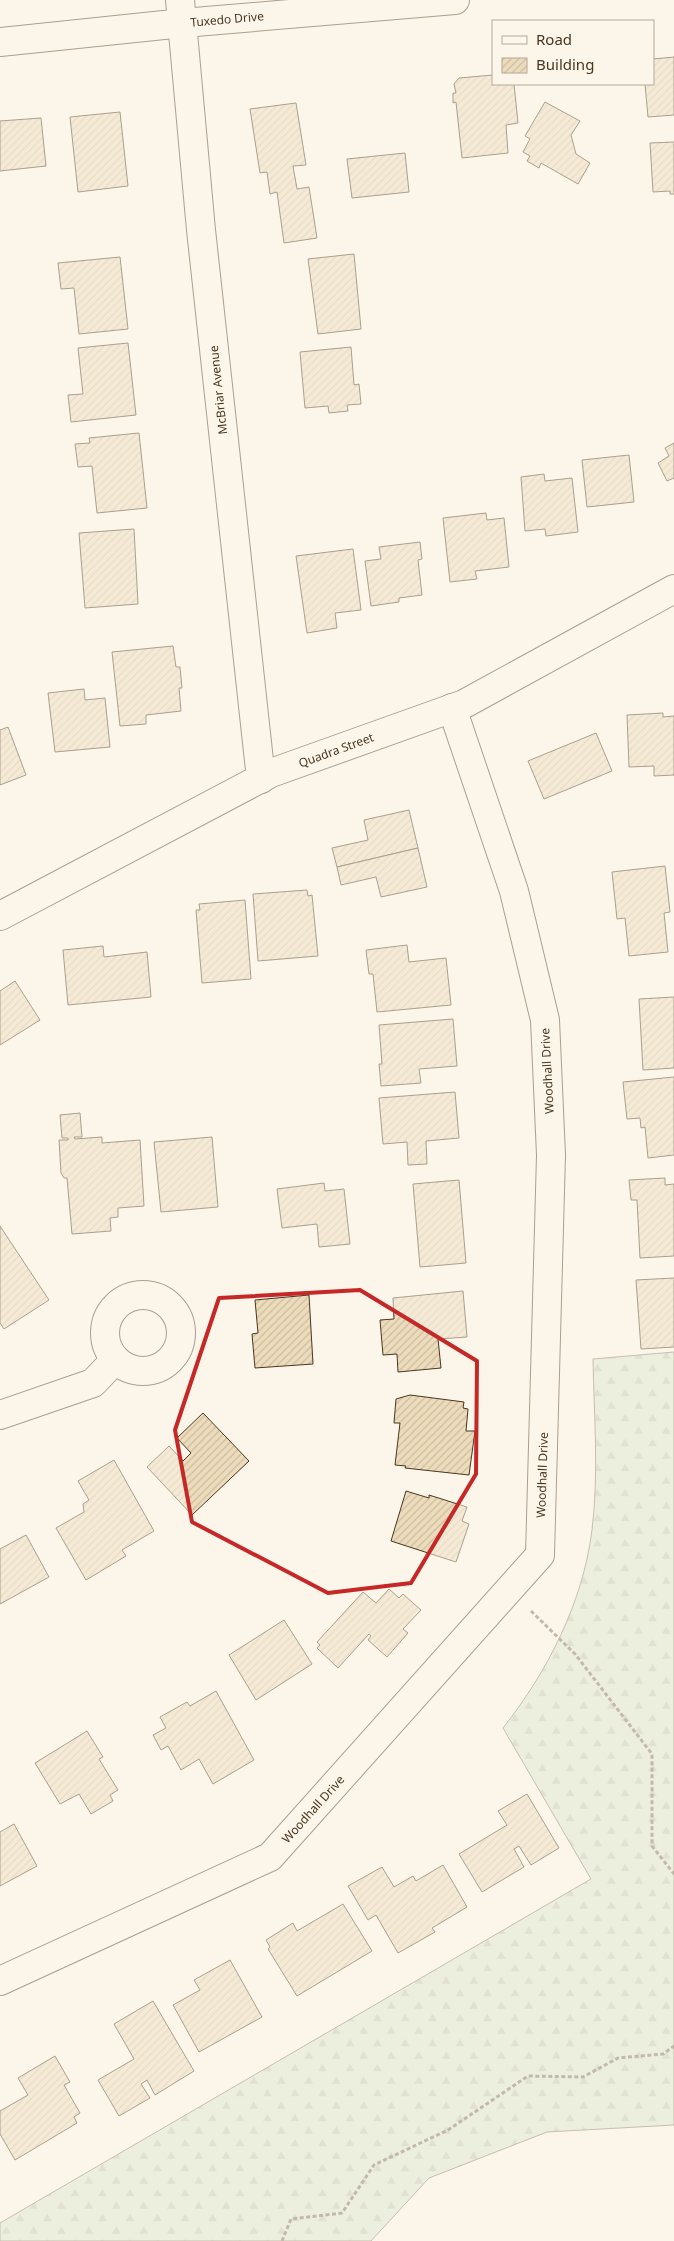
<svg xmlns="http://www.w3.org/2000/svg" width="674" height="2241" font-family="'Noto Sans',sans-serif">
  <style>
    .forest { fill: url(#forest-firs); stroke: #887966 }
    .building { fill: url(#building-hatch); stroke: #4a3520 }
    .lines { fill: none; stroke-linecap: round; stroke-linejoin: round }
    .street-casing { stroke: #4a3520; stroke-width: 30 }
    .secondary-casing { stroke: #4a3520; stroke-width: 30 }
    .path { stroke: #7f6f5c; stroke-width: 3; stroke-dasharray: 4 2.5; stroke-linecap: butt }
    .street { stroke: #fbf6e9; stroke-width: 28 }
    .secondary { stroke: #fbf6e9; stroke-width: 28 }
    .marked { fill: none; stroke: #c62828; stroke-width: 4; stroke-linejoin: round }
    .labels { text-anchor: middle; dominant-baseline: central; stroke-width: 4; stroke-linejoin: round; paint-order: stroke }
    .street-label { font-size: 12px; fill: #4a3520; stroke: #fbf6e9 }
  </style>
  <defs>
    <pattern id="forest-firs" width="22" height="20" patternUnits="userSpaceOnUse" patternTransform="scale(1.25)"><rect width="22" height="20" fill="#dce7d0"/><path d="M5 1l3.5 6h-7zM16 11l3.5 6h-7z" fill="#bec7b2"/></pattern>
    <pattern id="building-hatch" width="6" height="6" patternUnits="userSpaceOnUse" patternTransform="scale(1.25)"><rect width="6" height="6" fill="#ecdcbc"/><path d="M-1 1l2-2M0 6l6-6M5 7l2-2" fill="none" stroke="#ccbda1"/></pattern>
  </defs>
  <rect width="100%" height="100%" fill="#fbf6e9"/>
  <path class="forest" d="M 674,1352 L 674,2125 L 547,2132 L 429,2178 L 371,2241 L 0,2241 L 0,2223 L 591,1879 L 503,1728 C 548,1671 583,1602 592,1530 C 599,1473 594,1416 593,1359 Z"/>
  <g class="building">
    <path d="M 674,57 L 674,115 L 648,117 L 645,84 L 653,84 L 653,59 Z"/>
    <path d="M 493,75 L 493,84 L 514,84 L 518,123 L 506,125 L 508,153 L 462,158 L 456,102 L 453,103 L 453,93 L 456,93 L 454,84 L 459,78 Z"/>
    <path d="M 545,102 L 580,121 L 571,135 L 576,154 L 590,163 L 578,184 L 541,163 L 539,168 L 527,161 L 530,156 L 523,152 L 530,139 L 525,136 Z"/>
    <path d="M 296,103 L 306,165 L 293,166 L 297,189 L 309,187 L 317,238 L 284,243 L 277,192 L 270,194 L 267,172 L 260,173 L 250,109 Z"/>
    <path d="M 120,112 L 128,186 L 78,192 L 70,117 Z"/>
    <path d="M 41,118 L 46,166 L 0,171 L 0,121 Z"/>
    <path d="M 674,142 L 674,194 L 670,194 L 670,191 L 653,192 L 650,143 Z"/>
    <path d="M 405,153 L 409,192 L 352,198 L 347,159 Z"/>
    <path d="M 354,254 L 361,329 L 318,334 L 308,259 Z"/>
    <path d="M 120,257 L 128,329 L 79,334 L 74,288 L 61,289 L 58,263 Z"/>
    <path d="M 128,343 L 136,415 L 71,422 L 68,395 L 83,394 L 78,348 Z"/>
    <path d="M 351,347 L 354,385 L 359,384 L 361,404 L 347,405 L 348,411 L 329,413 L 328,406 L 305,408 L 300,352 Z"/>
    <path d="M 139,433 L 147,508 L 97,513 L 92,466 L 78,467 L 75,444 L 90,443 L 89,438 Z"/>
    <path d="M 674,443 L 674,478 L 667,481 L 658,463 L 669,456 L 665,448 Z"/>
    <path d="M 629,455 L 634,502 L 587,507 L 582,460 Z"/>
    <path d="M 544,474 L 545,481 L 572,478 L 578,532 L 546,536 L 545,529 L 525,531 L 521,477 Z"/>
    <path d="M 486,513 L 487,520 L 504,518 L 509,567 L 475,571 L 477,579 L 450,582 L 443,518 Z"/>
    <path d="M 134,529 L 138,604 L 85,608 L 79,533 Z"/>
    <path d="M 420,542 L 422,559 L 418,560 L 422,595 L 399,598 L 399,602 L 371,606 L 365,561 L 381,559 L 379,547 Z"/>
    <path d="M 353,549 L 361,610 L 335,613 L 337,628 L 307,633 L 296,556 Z"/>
    <path d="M 173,646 L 176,667 L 180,667 L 182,688 L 179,688 L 181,711 L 146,715 L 146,724 L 120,726 L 112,652 Z"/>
    <path d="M 84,689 L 85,700 L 105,698 L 110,747 L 55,752 L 48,693 Z"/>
    <path d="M 663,713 L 663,717 L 674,716 L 674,775 L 654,776 L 654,766 L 629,767 L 627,715 Z"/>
    <path d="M 8,727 L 26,775 L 0,785 L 0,730 Z"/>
    <path d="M 596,733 L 612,771 L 544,799 L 528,761 Z"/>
    <path d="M 409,810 L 418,848 L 337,867 L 332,848 L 368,840 L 364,820 Z"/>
    <path d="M 418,848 L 427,887 L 381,897 L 376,877 L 341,885 L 337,867 Z"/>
    <path d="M 665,866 L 670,912 L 664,913 L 668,952 L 629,956 L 625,918 L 617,919 L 612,872 Z"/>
    <path d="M 307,890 L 308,896 L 312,895 L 318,956 L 258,961 L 253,894 Z"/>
    <path d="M 245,900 L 251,979 L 202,983 L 196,910 L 200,910 L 199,904 Z"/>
    <path d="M 407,945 L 409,962 L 446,958 L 451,1005 L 377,1012 L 373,974 L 369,974 L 366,950 Z"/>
    <path d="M 103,946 L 104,957 L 147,952 L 151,997 L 68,1005 L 63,950 Z"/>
    <path d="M 15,981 L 40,1020 L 0,1045 L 0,991 Z"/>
    <path d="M 674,997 L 674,1068 L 643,1070 L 639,999 Z"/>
    <path d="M 453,1019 L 457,1066 L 419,1069 L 421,1083 L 381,1086 L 379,1064 L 382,1064 L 379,1025 Z"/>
    <path d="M 674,1077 L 674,1155 L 648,1158 L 645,1127 L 641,1128 L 640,1118 L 627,1119 L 623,1082 Z"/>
    <path d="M 455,1092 L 459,1138 L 426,1141 L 427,1164 L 408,1165 L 407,1142 L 383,1144 L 379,1098 Z"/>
    <path d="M 80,1113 L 82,1137 L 74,1137 L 75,1139 L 102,1137 L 102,1143 L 140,1140 L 144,1206 L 118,1208 L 118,1217 L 110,1218 L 111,1231 L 72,1234 L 67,1178 L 64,1178 L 61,1173 L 59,1140 L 68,1140 L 68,1138 L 62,1138 L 60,1115 Z"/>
    <path d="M 212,1137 L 218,1207 L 161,1212 L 154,1142 Z"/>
    <path d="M 665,1178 L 665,1185 L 674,1184 L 674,1256 L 640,1258 L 637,1200 L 631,1200 L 629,1180 Z"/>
    <path d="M 459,1180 L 466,1263 L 420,1267 L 413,1184 Z"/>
    <path d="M 324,1183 L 325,1191 L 344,1189 L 350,1244 L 319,1247 L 317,1224 L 282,1228 L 277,1189 Z"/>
    <path d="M 0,1226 L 49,1300 L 4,1329 L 0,1323 Z"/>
    <path d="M 674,1278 L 674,1347 L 641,1349 L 636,1280 Z"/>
    <path d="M 463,1291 L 467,1337 L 438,1339 L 441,1368 L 398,1372 L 397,1354 L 383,1355 L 380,1320 L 394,1319 L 393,1298 Z"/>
    <path d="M 309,1295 L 313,1364 L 255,1368 L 252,1334 L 258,1333 L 255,1300 Z"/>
    <path d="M 410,1395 L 464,1402 L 463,1408 L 468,1409 L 466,1431 L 475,1431 L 469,1475 L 405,1468 L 406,1466 L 395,1465 L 400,1423 L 394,1423 L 396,1399 Z"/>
    <path d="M 203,1413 L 249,1461 L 192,1515 L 147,1467 L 169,1446 L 183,1461 L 191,1453 L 177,1438 Z"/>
    <path d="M 114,1460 L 154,1531 L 122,1550 L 126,1556 L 86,1580 L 56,1528 L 84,1512 L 83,1504 L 89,1500 L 78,1481 Z"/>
    <path d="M 406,1491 L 429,1498 L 429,1495 L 467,1507 L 462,1521 L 469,1524 L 456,1562 L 391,1541 Z"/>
    <path d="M 26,1535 L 49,1577 L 0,1604 L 0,1549 Z"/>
    <path d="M 389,1589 L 399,1598 L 403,1594 L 421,1610 L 403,1629 L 408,1633 L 387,1657 L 368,1640 L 371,1636 L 369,1634 L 338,1668 L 317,1648 L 320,1645 L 317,1642 L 363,1592 L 376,1603 Z"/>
    <path d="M 284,1620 L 312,1664 L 256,1700 L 229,1655 Z"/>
    <path d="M 216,1691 L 254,1760 L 213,1784 L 199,1759 L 181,1770 L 168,1746 L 161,1750 L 153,1735 L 166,1728 L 160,1717 L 187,1702 L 190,1706 Z"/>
    <path d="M 87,1731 L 103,1757 L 99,1759 L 118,1790 L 110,1795 L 113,1801 L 91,1814 L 79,1794 L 60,1804 L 35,1763 Z"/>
    <path d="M 527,1794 L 559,1848 L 531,1865 L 519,1846 L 514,1849 L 524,1867 L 482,1892 L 459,1854 L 507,1825 L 498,1811 Z"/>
    <path d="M 14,1824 L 37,1866 L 0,1886 L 0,1832 Z"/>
    <path d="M 443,1865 L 467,1907 L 432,1928 L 435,1932 L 398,1953 L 376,1915 L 368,1920 L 348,1886 L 382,1867 L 394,1887 L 413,1876 L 416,1881 Z"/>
    <path d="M 343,1904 L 372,1951 L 297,1996 L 268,1949 L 270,1947 L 266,1940 L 293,1923 L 297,1931 Z"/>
    <path d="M 230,1960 L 262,2017 L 199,2052 L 173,2005 L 200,1990 L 194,1980 Z"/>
    <path d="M 153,2001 L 194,2071 L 155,2095 L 147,2080 L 141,2084 L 150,2098 L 119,2116 L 98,2080 L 134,2059 L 114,2024 Z"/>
    <path d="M 55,2056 L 70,2082 L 64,2085 L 80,2113 L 74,2117 L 77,2123 L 15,2160 L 0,2134 L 0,2111 L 28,2095 L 18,2078 Z"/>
  </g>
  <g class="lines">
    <defs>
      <g id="street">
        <path d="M 180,0 L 201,230 L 261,779"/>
        <path d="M 0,42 L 183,23 L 455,0"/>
        <circle cx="143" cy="1333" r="38"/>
        <path d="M 0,1415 L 93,1383 L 115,1360"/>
        <path d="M 0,1981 L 270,1857 L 540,1555 L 551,1155 L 545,1020 L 514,891 L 452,708"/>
      </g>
      <path id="secondary" d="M 0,916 L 271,773 L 464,704 L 674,589"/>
    </defs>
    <use href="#street" class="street-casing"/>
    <use href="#secondary" class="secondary-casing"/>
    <g class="path">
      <path d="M 531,1611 L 575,1654 L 652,1754 L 652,1846 L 674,1874"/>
      <path d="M 282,2241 L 291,2219 L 342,2213 L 374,2165 L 448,2130 L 528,2076 L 583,2077 L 618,2058 L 663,2054 L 674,2046"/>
    </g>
    <use href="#street" class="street"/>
    <use href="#secondary" class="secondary"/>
  </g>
  <path d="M0 0H674V2241H0ZM 360,1290 L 477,1361 L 476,1474 L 411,1583 L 328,1593 L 192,1522 L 175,1430 L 219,1298 Z" fill="#fbf6e9" fill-opacity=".55" fill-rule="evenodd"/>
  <path class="marked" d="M 360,1290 L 477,1361 L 476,1474 L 411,1583 L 328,1593 L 192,1522 L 175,1430 L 219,1298 Z"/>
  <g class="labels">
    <g class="street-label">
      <text transform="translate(227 19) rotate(-5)">Tuxedo Drive</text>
      <text transform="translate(218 390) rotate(-96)">McBriar Avenue</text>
      <text transform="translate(336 750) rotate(-20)">Quadra Street</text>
      <text transform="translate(547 1071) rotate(-93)">Woodhall Drive</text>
      <text transform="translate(542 1475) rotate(-88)">Woodhall Drive</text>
      <text transform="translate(313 1809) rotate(-48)">Woodhall Drive</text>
    </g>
  </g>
  <rect x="492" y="20" width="162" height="65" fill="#fbf6e9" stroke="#b4a999"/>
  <rect x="502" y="36" width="25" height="8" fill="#fbf6e9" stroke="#b4a999"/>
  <text x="536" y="45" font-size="15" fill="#4a3520">Road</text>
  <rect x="502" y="58" width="25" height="15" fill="url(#building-hatch)" stroke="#b4a999"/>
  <text x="536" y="70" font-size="15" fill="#4a3520">Building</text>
</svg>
